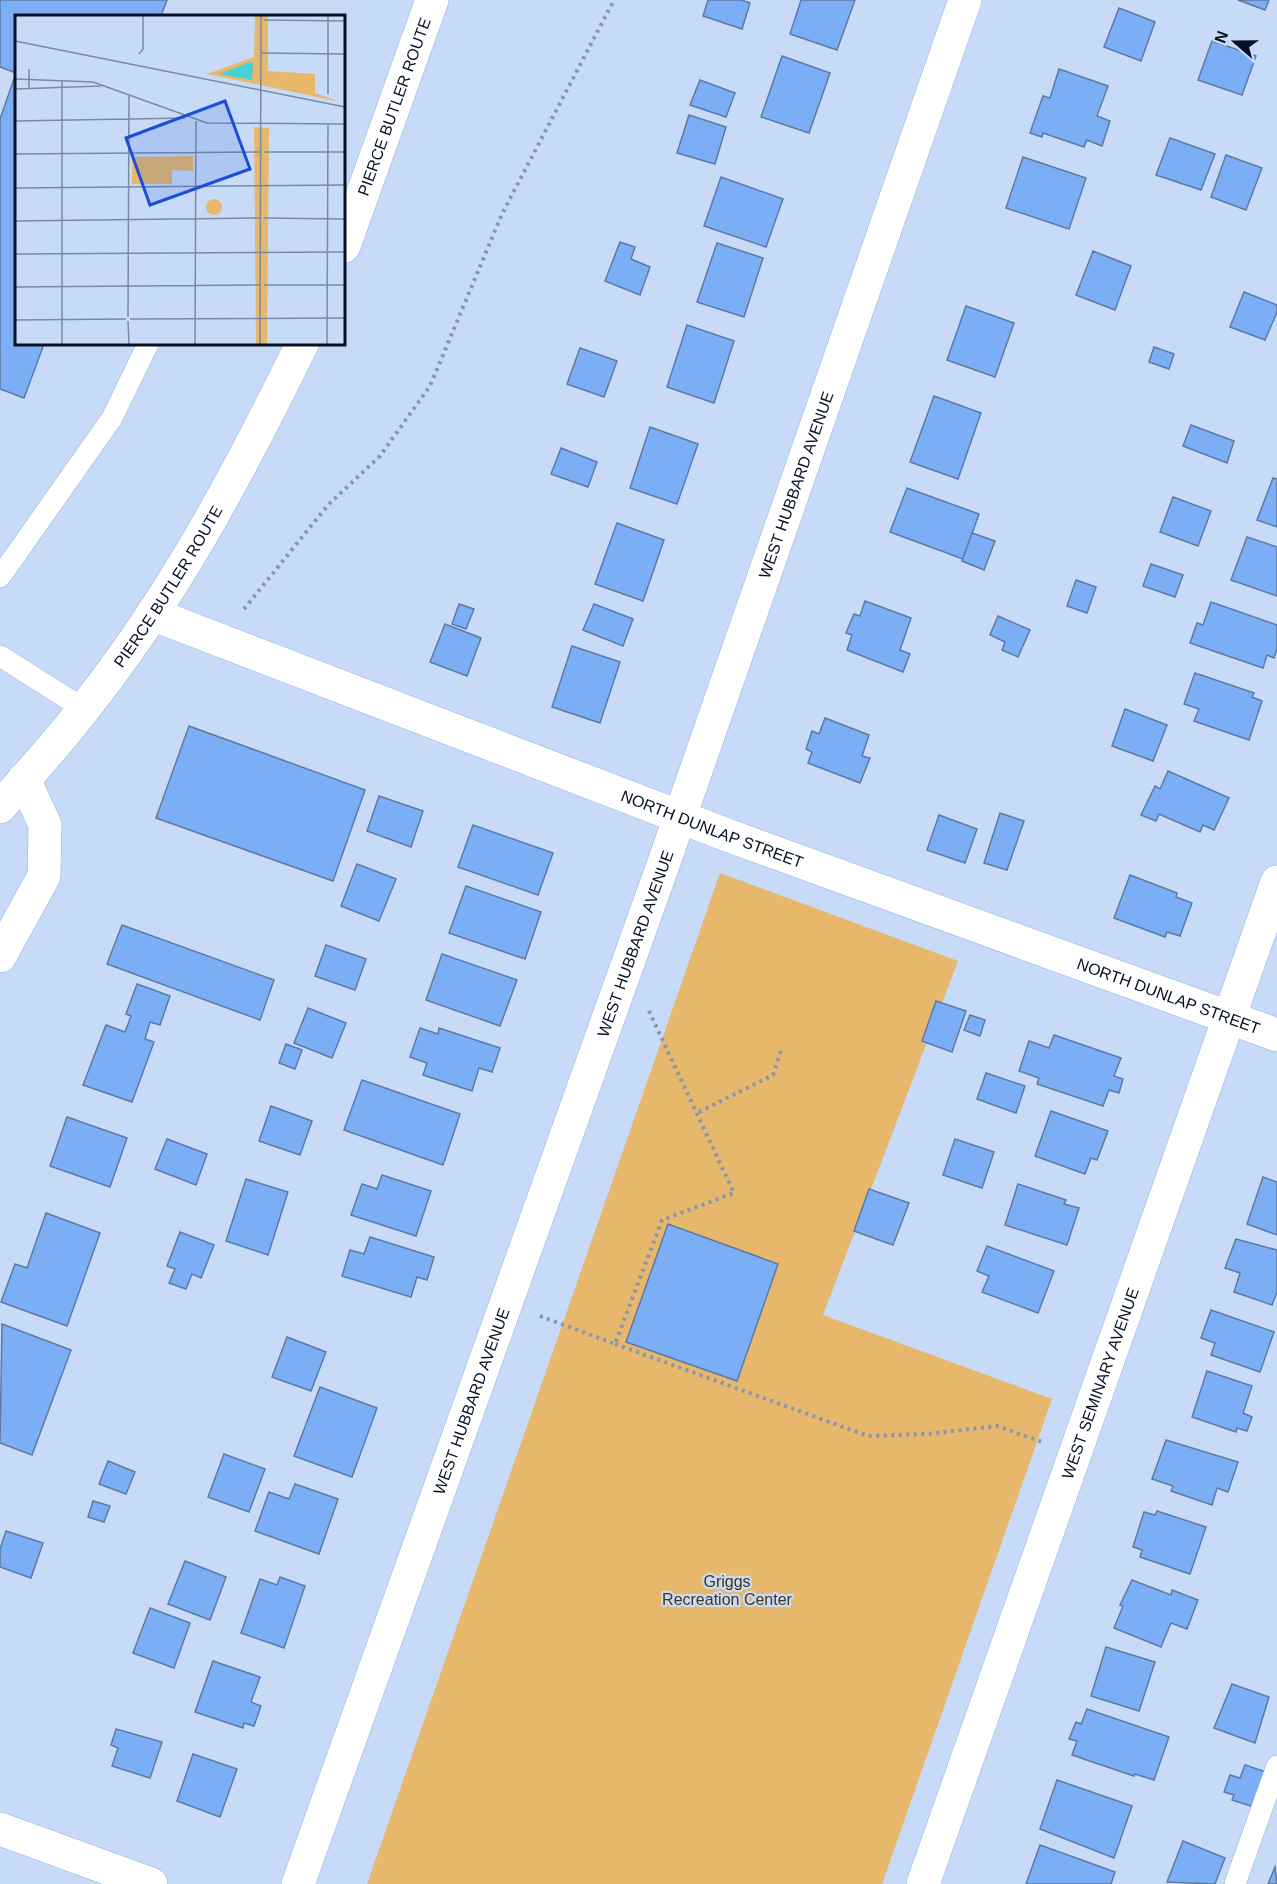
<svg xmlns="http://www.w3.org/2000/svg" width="1277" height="1884" font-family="Helvetica,sans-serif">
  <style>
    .green { fill: #e7b76c }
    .building { fill: #7caef6; stroke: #5c7aa6; stroke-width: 1.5 }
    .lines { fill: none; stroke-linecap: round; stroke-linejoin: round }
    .lane-casing { stroke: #91b1df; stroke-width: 22 }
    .street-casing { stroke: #91b1df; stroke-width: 34 }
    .secondary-casing { stroke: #91b1df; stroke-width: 34 }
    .path { stroke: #8596ae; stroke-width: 4; stroke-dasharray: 3 4.5; stroke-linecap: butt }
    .lane { stroke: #fff; stroke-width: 21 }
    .street { stroke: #fff; stroke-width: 33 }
    .secondary { stroke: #fff; stroke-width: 33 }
    .labels { text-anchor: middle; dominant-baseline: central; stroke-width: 4.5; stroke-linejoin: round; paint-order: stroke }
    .street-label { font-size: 16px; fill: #061121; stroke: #c7dbf8 }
    .park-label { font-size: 16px; fill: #4a3410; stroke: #c7dbf8 }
    .inset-road { fill: none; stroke: #7a8aa2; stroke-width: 1.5 }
    .view { fill: #1d4ed8; fill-opacity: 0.15; stroke: #1d4ed8; stroke-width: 3 }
    .inset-edge { fill: none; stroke: #061121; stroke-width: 3 }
  </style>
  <rect width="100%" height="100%" fill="#c7dbf8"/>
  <path class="green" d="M 720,873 L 958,961 L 823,1315 L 1052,1399 L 882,1884 L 367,1884 Z"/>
  <g class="building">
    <path d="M 0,0 L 167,0 L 161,16 L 16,16 L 16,344 L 44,344 L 24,398 L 0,389 L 0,119 L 16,73 L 0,67 Z"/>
    <path d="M 708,0 L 741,0 L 750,3 L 742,29 L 703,16 Z"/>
    <path d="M 801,0 L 855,0 L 837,50 L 790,34 Z"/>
    <path d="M 1238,0 L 1269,0 L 1265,10 Z"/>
    <path d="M 1119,8 L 1155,22 L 1141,61 L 1104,47 Z"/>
    <path d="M 1212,41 L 1256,56 L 1242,95 L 1198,80 Z"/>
    <path d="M 782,56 L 830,73 L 809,133 L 761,117 Z"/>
    <path d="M 1059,69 L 1108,86 L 1097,116 L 1110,121 L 1102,146 L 1087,140 L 1084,147 L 1043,133 L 1042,137 L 1030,133 L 1043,96 L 1050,98 Z"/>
    <path d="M 700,80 L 735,93 L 726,117 L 690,105 Z"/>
    <path d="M 689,115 L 726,127 L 715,164 L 677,153 Z"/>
    <path d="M 1170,138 L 1215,154 L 1201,190 L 1156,175 Z"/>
    <path d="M 1226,155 L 1262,168 L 1246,210 L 1211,197 Z"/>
    <path d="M 1023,157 L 1086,178 L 1069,229 L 1006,208 Z"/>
    <path d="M 721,177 L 783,199 L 766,247 L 704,226 Z"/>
    <path d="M 620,242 L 635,247 L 631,259 L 650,267 L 640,295 L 605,281 Z"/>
    <path d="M 717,243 L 763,258 L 744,317 L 697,302 Z"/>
    <path d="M 1093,251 L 1131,266 L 1115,310 L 1076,295 Z"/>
    <path d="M 1244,292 L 1277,305 L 1277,312 L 1265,340 L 1230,327 Z"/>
    <path d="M 966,306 L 1014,323 L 995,377 L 947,360 Z"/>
    <path d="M 687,325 L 734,341 L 714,403 L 667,387 Z"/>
    <path d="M 1154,347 L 1174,354 L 1169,369 L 1149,362 Z"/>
    <path d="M 580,348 L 617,361 L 604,397 L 567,384 Z"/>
    <path d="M 934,396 L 981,413 L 958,479 L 910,462 Z"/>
    <path d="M 1191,425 L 1234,441 L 1227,463 L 1183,446 Z"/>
    <path d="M 650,427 L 698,444 L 677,504 L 630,488 Z"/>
    <path d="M 561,448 L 597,462 L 588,487 L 551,474 Z"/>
    <path d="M 1273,478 L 1277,479 L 1277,527 L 1257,520 Z"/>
    <path d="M 907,488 L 979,514 L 963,559 L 890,532 Z"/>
    <path d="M 1173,497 L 1211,511 L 1198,546 L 1160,532 Z"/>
    <path d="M 617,523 L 664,540 L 643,601 L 595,584 Z"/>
    <path d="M 972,533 L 995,541 L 984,570 L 962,561 Z"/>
    <path d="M 1247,537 L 1277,547 L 1277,596 L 1231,580 Z"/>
    <path d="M 1151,564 L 1183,575 L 1175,597 L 1143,586 Z"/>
    <path d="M 1076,580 L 1096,587 L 1087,613 L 1067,606 Z"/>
    <path d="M 865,601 L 911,618 L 900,650 L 910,654 L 903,672 L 847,650 L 852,635 L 846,633 L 854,614 L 860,616 Z"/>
    <path d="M 1211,602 L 1277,625 L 1277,649 L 1274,658 L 1267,655 L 1263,668 L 1190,643 L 1197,623 L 1203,625 Z"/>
    <path d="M 459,604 L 474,609 L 466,629 L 452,624 Z"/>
    <path d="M 594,604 L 633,619 L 623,646 L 583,630 Z"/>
    <path d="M 998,616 L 1030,630 L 1018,657 L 1002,650 L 1005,642 L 990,635 Z"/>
    <path d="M 445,624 L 481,638 L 467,676 L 430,662 Z"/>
    <path d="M 572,646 L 620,662 L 600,723 L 552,707 Z"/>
    <path d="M 1195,673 L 1254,693 L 1252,697 L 1262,701 L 1249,740 L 1194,721 L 1199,709 L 1184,704 Z"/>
    <path d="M 1125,709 L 1167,725 L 1153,761 L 1112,746 Z"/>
    <path d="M 825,718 L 869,735 L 862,756 L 870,758 L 860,783 L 808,763 L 812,752 L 806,749 L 812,731 L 819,734 Z"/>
    <path d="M 189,726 L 365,790 L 333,881 L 156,818 Z"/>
    <path d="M 1168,771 L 1229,798 L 1214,830 L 1203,825 L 1200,832 L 1159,814 L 1156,821 L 1141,815 L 1155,786 L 1160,789 Z"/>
    <path d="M 379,796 L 423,811 L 411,847 L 367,831 Z"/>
    <path d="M 1000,813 L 1024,821 L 1007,870 L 984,863 Z"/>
    <path d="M 939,815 L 977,829 L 965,863 L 927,850 Z"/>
    <path d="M 473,825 L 553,853 L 538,895 L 458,867 Z"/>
    <path d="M 357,864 L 396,879 L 379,921 L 341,906 Z"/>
    <path d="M 1130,875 L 1177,893 L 1176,897 L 1192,903 L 1180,936 L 1167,932 L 1165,937 L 1114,918 Z"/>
    <path d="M 466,886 L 541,912 L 525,959 L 449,933 Z"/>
    <path d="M 122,925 L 274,980 L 260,1020 L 107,964 Z"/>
    <path d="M 326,945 L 366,959 L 355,990 L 315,976 Z"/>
    <path d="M 442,954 L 517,980 L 500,1026 L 426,1000 Z"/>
    <path d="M 137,984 L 170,996 L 160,1025 L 150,1022 L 145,1039 L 154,1042 L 132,1102 L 83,1085 L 106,1025 L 125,1032 L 131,1016 L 126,1014 Z"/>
    <path d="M 936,1001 L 966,1011 L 952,1052 L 922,1041 Z"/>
    <path d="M 308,1008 L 346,1023 L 332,1058 L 294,1043 Z"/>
    <path d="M 970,1015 L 985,1020 L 980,1036 L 964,1030 Z"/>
    <path d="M 420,1028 L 438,1034 L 439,1028 L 500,1048 L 492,1072 L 479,1068 L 472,1091 L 423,1075 L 427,1063 L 410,1057 Z"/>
    <path d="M 1054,1035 L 1121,1058 L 1114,1076 L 1123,1079 L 1119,1093 L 1109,1090 L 1103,1106 L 1037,1084 L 1039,1078 L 1019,1071 L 1029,1041 L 1049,1048 Z"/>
    <path d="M 286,1044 L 302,1050 L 295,1069 L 279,1063 Z"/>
    <path d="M 986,1073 L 1025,1086 L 1016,1113 L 977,1099 Z"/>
    <path d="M 362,1080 L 460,1114 L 443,1165 L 344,1130 Z"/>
    <path d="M 271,1106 L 312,1121 L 300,1155 L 259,1141 Z"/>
    <path d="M 1051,1111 L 1108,1131 L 1097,1160 L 1091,1158 L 1085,1174 L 1035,1156 Z"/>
    <path d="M 67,1117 L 127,1138 L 110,1187 L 50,1166 Z"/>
    <path d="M 167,1139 L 207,1154 L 196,1185 L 155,1169 Z"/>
    <path d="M 955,1139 L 994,1152 L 982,1188 L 943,1175 Z"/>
    <path d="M 382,1175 L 431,1191 L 416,1236 L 351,1215 L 362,1184 L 377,1189 Z"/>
    <path d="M 1263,1177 L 1277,1182 L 1277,1235 L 1247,1224 Z"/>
    <path d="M 246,1179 L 288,1192 L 268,1255 L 226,1241 Z"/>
    <path d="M 1018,1184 L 1066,1200 L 1064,1204 L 1079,1208 L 1067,1245 L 1005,1225 Z"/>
    <path d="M 869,1189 L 909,1203 L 893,1245 L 854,1231 Z"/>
    <path d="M 46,1213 L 100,1233 L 67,1326 L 1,1302 L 15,1264 L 27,1268 Z"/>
    <path d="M 668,1224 L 778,1264 L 737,1381 L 626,1342 Z"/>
    <path d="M 180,1232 L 214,1245 L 201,1278 L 192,1274 L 186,1289 L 169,1283 L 175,1269 L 167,1266 Z"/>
    <path d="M 370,1237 L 434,1257 L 427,1280 L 417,1277 L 411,1297 L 342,1276 L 350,1250 L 364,1254 Z"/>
    <path d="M 1236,1239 L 1277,1250 L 1277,1292 L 1272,1305 L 1234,1292 L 1240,1273 L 1225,1268 Z"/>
    <path d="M 987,1246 L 1054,1271 L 1038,1313 L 982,1292 L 989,1276 L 977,1271 Z"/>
    <path d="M 1211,1310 L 1274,1332 L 1260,1372 L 1211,1355 L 1215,1343 L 1201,1338 Z"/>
    <path d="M 2,1324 L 71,1350 L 32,1455 L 0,1443 Z"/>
    <path d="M 287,1337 L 326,1352 L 311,1391 L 272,1377 Z"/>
    <path d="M 1207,1371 L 1252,1386 L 1243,1413 L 1252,1417 L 1247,1431 L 1237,1428 L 1236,1432 L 1192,1417 Z"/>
    <path d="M 320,1387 L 377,1408 L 352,1477 L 294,1456 Z"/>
    <path d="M 1166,1440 L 1238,1462 L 1228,1492 L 1217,1488 L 1212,1505 L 1171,1491 L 1173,1486 L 1152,1479 Z"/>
    <path d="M 224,1454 L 265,1469 L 249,1512 L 208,1497 Z"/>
    <path d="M 108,1461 L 135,1472 L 126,1494 L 99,1484 Z"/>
    <path d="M 295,1484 L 338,1499 L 319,1554 L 255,1531 L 269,1492 L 289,1499 Z"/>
    <path d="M 93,1501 L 110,1506 L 104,1522 L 88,1517 Z"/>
    <path d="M 1157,1511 L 1206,1527 L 1190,1574 L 1140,1557 L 1142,1550 L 1133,1547 L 1144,1512 L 1155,1515 Z"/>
    <path d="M 6,1531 L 43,1543 L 31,1578 L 0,1567 L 0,1549 Z"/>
    <path d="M 185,1561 L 226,1577 L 210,1620 L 168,1604 Z"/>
    <path d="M 280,1577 L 305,1586 L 284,1648 L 241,1633 L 260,1579 L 277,1585 Z"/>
    <path d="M 1132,1580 L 1171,1595 L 1172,1590 L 1198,1600 L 1187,1629 L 1171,1623 L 1161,1647 L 1114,1628 L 1123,1606 L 1120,1605 Z"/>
    <path d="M 150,1608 L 190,1623 L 174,1668 L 133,1653 Z"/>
    <path d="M 1106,1647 L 1155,1662 L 1139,1711 L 1091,1696 Z"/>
    <path d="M 213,1661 L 260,1677 L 251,1702 L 261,1706 L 254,1726 L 244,1723 L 243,1728 L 195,1712 Z"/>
    <path d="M 1232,1684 L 1269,1697 L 1255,1743 L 1214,1728 Z"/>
    <path d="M 1087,1709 L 1169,1737 L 1154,1780 L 1135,1774 L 1134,1776 L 1072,1755 L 1077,1741 L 1069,1739 L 1076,1722 L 1081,1724 Z"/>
    <path d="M 116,1729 L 162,1742 L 150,1778 L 112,1766 L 118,1748 L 111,1745 Z"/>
    <path d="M 193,1754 L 237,1769 L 220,1817 L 177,1801 Z"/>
    <path d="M 1245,1765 L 1269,1773 L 1257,1808 L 1232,1800 L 1234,1795 L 1224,1792 L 1230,1775 L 1240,1778 Z"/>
    <path d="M 1057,1780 L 1132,1806 L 1114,1858 L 1040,1829 Z"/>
    <path d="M 1183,1841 L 1225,1858 L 1215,1884 L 1167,1882 Z"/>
    <path d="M 1040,1845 L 1115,1872 L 1111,1884 L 1026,1884 Z"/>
    <path d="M 1275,1867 L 1277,1884 L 1268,1884 Z"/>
  </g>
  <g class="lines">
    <defs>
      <g id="lane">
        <path d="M 0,577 L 112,418 L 148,344"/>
        <path d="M 0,656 L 84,709"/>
        <path d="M 1235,1884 L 1277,1766"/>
      </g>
      <g id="street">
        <path id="s1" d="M 152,614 L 727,835 L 1277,1035"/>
        <path d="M 0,956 L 44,876 L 45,825 L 24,779"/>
        <path d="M 0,1829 L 151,1884"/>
        <path id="s2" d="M 298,1884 L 662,868 L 965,0"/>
        <path id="s3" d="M 923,1884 L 1277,882"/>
      </g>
      <g id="secondary">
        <path id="s4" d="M 344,246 L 432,0"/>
        <path id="s5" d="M 0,807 C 28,775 57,744 83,710 C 172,599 240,471 302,344"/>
      </g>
    </defs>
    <use href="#lane" class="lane-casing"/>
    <use href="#street" class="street-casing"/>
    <use href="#secondary" class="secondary-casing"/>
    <g class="path">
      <path d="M 244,609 L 328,505 L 380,456 L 430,386 L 502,214 L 614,0"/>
      <path d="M 699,1112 L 773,1075 L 781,1051"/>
      <path d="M 540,1316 L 615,1344 L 662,1220 L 734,1193 L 649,1011"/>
      <path d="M 615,1344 L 868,1436 L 927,1434 L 997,1426 L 1042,1442"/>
    </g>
    <use href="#lane" class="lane"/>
    <use href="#street" class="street"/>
    <use href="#secondary" class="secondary"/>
  </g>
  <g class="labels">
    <g class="street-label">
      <text stroke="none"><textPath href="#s4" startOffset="148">PIERCE BUTLER ROUTE</textPath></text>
      <text stroke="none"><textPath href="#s2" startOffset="1485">WEST HUBBARD AVENUE</textPath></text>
      <text stroke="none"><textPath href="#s5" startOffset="278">PIERCE BUTLER ROUTE</textPath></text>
      <text stroke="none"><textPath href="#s1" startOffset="600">NORTH DUNLAP STREET</textPath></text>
      <text stroke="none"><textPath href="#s2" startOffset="999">WEST HUBBARD AVENUE</textPath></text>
      <text stroke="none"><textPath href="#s1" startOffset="1086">NORTH DUNLAP STREET</textPath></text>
      <text stroke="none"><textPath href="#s3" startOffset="531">WEST SEMINARY AVENUE</textPath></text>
      <text stroke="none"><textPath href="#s2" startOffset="513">WEST HUBBARD AVENUE</textPath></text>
    </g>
    <g class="park-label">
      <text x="727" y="1581">Griggs<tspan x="727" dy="18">Recreation Center</tspan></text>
    </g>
  </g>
  <g transform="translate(15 15)">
    <rect width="330" height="330" fill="#c7dbf8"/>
    <path d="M 240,0 L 253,0 L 253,56 L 300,59 L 300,78 L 326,87 L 192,59 L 239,42 ZM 239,112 L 254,113 L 252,330 L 241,330 ZM 178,141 L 178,156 L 157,155 L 157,169 L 117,169 L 117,142 ZM191 192a8 8 0 1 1 16 0a8 8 0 1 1-16 0Z" fill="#e7b76c"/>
    <path d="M 235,47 L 238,48 L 237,65 L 204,59 Z" fill="#44d2d7"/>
    <path class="inset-road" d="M 249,5 L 330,6M 0,26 L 330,92M 245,38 L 330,39M 124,39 L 128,34 L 128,0M 0,64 L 78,67 L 192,108 L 330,109M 14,73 L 14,54M 0,74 L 86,71M 313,79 L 313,0M 0,106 L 170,103M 249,137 L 330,137M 0,139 L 245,137M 0,173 L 330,170M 249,203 L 330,204M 0,206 L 245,203M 0,239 L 330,237M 249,270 L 330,270M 0,272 L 245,270M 113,302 L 114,81M 115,304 L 330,303M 0,305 L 111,304M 113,306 L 114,330M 47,330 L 47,66M 180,330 L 181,106M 245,330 L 246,0M 312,330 L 313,109"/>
    <path class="view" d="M 210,86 L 235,154 L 135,190 L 111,123 Z"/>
    <rect width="330" height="330" class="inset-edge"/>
  </g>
  <g transform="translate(1235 42) rotate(290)" stroke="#c7dbf8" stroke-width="4.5" paint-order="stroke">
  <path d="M0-4.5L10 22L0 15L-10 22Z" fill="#061121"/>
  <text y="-9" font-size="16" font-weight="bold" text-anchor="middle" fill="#061121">N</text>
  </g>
</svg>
